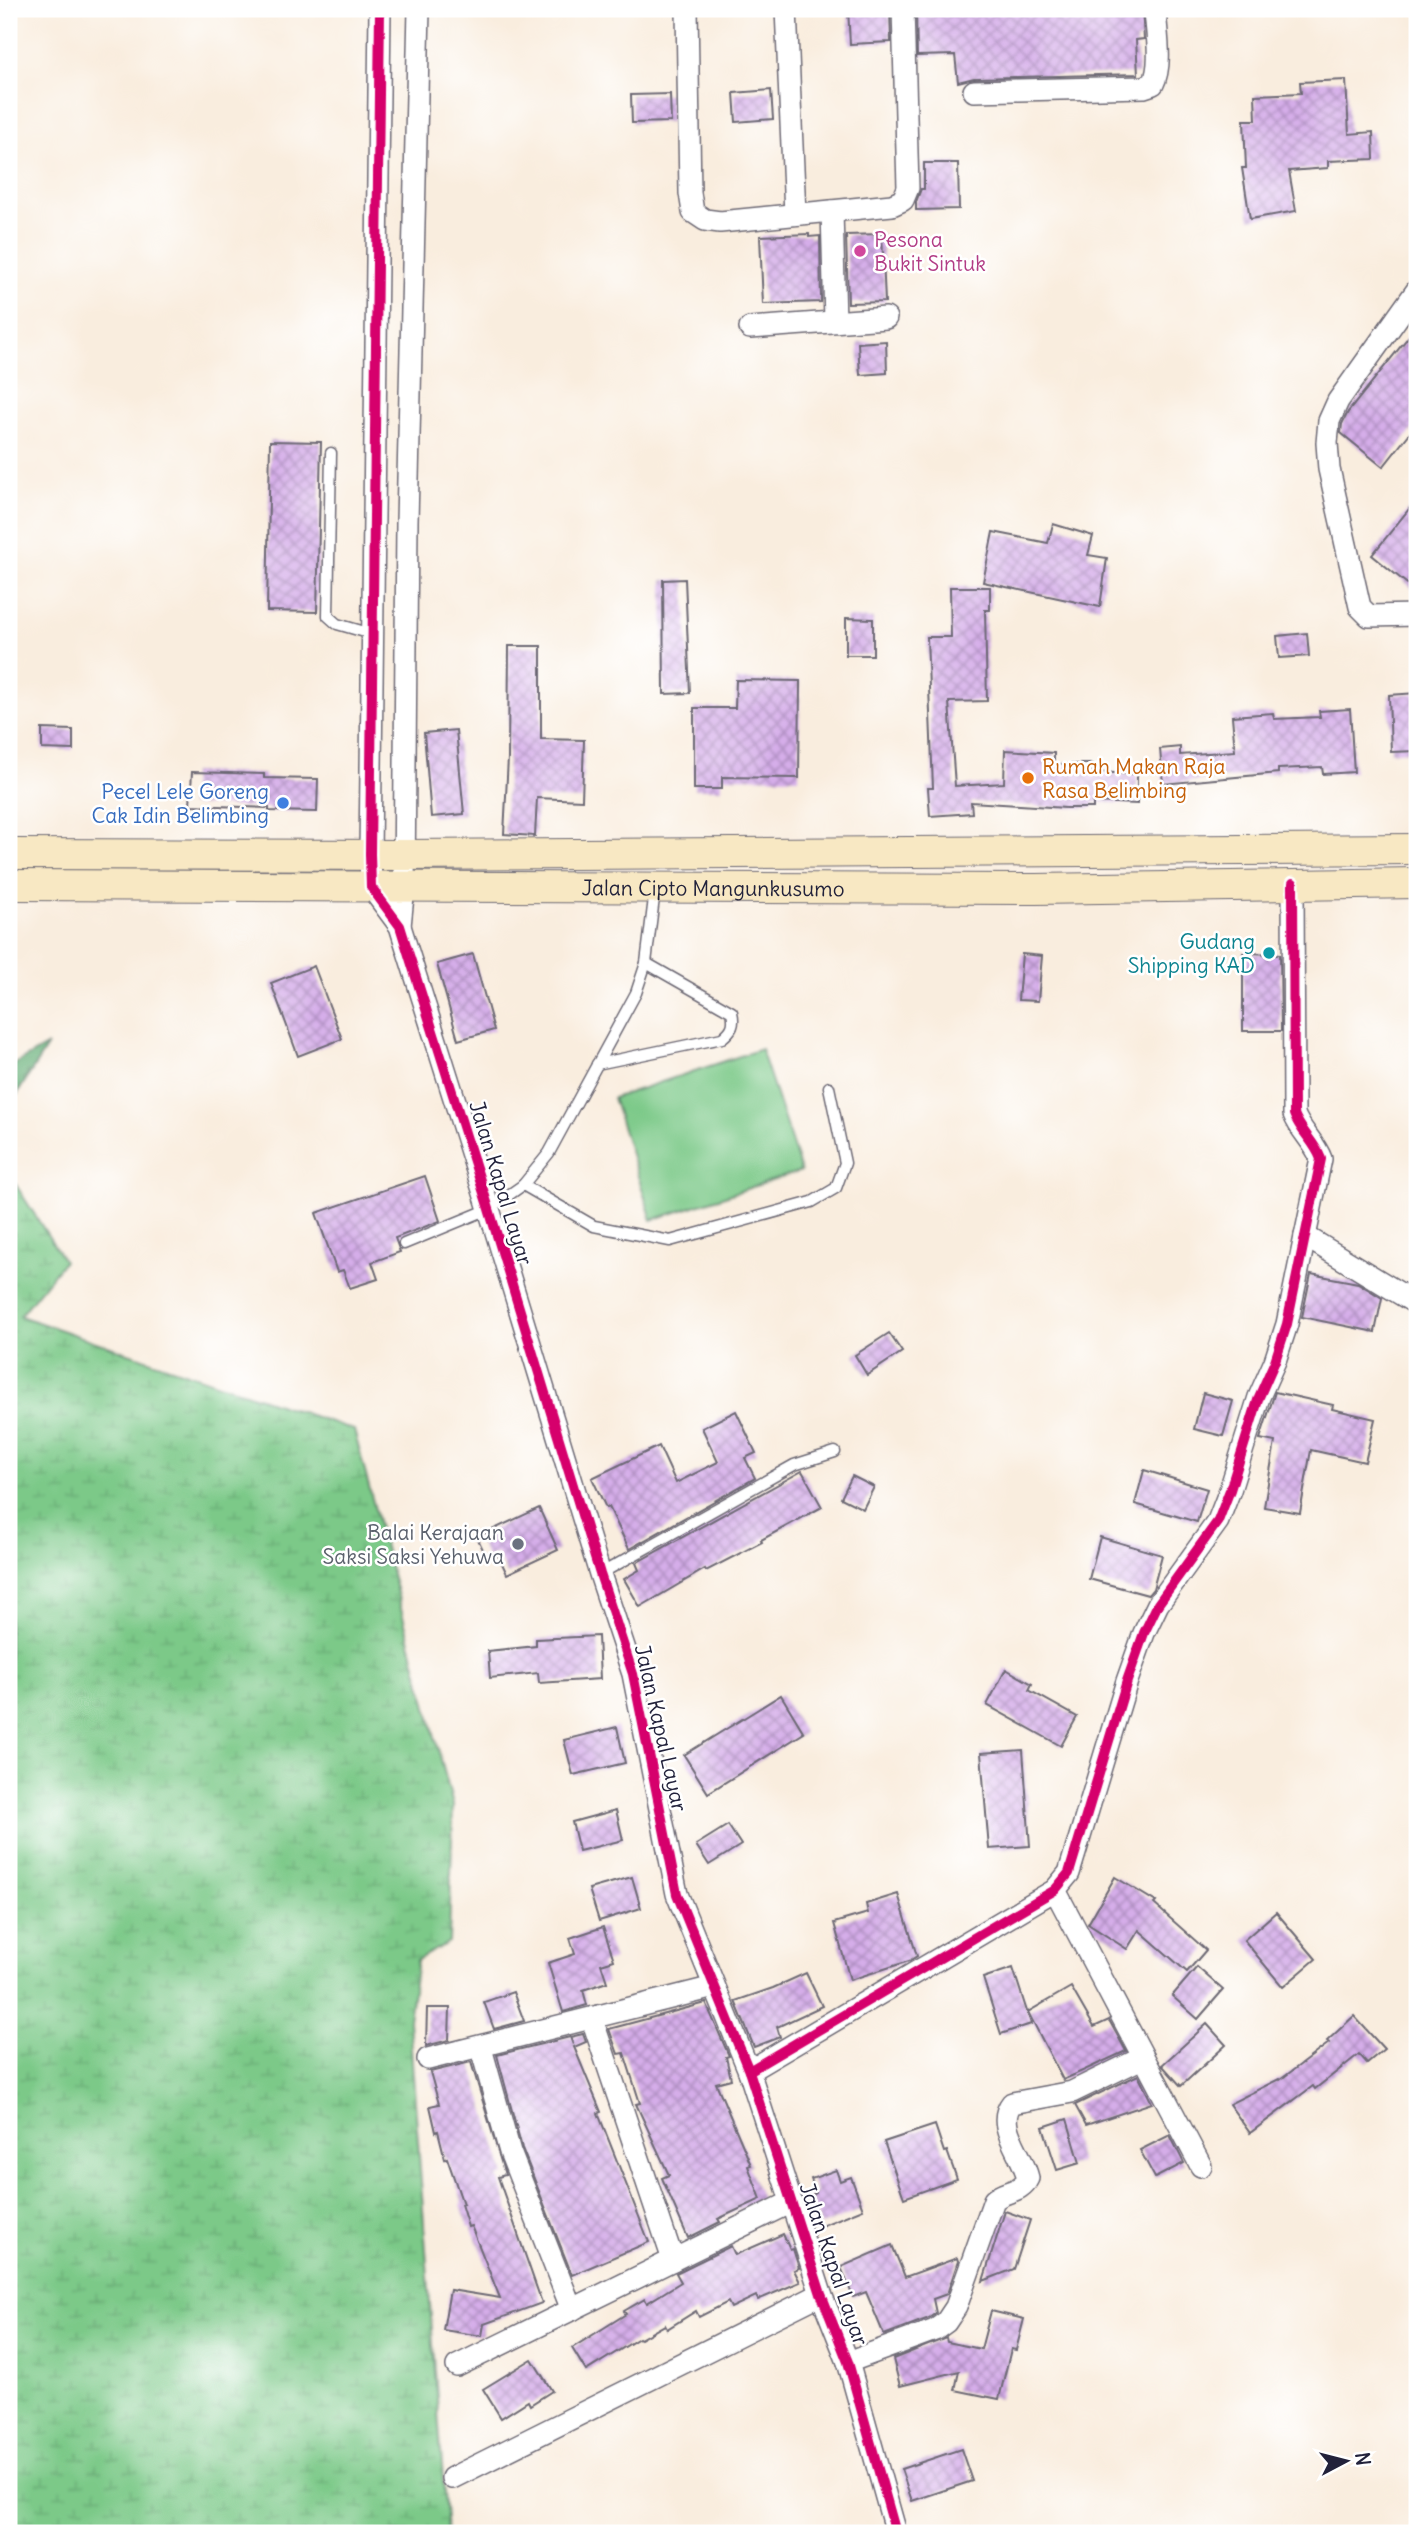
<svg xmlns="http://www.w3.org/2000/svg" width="1426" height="2542" font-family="Delius,sans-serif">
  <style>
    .forest { fill: url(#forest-firs); stroke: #436858; stroke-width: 2 }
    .wetland { fill: url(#wetland-marsh); stroke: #4e7662; stroke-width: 2 }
    .green { fill: #7bc988; stroke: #4e7662; stroke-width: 2 }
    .building { fill: url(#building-cross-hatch) }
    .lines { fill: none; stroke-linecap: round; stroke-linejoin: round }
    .lane-casing { stroke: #6d6974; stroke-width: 13 }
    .street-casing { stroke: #6d6974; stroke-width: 24 }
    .secondary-casing { stroke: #6d6974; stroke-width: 32 }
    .lane { stroke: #fff; stroke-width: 10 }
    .street { stroke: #fff; stroke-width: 21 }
    .secondary { stroke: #f8e8c3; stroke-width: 30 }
    .cycleway-casing { stroke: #fff; stroke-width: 15 }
    .cycleway { stroke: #d6006c; stroke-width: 10 }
    .hotel-dot { fill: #d1479c; stroke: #fff; stroke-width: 2.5 }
    .food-dot { fill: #e8710a; stroke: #fff; stroke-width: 2.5 }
    .shop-dot { fill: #3f7fe0; stroke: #fff; stroke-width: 2.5 }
    .culture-dot { fill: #0f9aa8; stroke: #fff; stroke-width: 2.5 }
    .worship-dot { fill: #6b7280; stroke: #fff; stroke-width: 2.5 }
    .labels { text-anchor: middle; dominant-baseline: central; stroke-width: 5; stroke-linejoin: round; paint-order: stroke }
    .hotel-label { font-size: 21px; fill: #b23c85; stroke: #fff; text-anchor: start }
    .food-label { font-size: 21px; fill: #c56008; stroke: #fff; text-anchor: start }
    .shop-label { font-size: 21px; fill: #366cbe; stroke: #fff; text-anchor: end }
    .street-label { font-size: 21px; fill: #22223b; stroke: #fff }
    .culture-label { font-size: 21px; fill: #0d838f; stroke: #fff; text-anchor: end }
    .worship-label { font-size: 21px; fill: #5b616d; stroke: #fff; text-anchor: end }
  </style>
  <defs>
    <pattern id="forest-firs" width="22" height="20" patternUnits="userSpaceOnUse" patternTransform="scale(1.75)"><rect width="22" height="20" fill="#64ad74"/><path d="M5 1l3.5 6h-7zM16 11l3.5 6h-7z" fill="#528c60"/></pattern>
    <pattern id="wetland-marsh" width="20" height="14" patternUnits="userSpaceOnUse" patternTransform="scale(1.75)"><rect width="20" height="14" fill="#7bc988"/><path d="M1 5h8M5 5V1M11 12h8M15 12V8" fill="none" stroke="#6aac76"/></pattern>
    <pattern id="building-cross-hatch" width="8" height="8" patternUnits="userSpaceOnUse" patternTransform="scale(1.75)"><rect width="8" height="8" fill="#d5ade9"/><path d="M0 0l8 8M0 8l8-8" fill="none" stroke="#ac8cbe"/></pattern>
  </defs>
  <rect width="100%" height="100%" fill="#fff"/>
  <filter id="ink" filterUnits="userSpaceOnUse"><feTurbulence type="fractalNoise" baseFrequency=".0143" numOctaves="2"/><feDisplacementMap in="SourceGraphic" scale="14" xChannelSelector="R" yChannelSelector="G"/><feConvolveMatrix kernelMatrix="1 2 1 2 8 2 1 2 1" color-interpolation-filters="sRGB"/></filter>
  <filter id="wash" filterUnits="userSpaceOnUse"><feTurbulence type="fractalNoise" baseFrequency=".00686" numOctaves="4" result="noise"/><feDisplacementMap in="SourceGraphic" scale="28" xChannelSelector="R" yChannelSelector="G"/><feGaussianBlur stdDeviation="1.57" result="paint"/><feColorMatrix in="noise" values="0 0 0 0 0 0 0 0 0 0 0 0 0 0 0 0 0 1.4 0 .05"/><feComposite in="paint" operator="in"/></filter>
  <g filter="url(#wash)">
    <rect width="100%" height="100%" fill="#f9edde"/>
    <path class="forest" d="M 48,1045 L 9,1107 L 9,1067 Z"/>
    <path class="wetland" d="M 9,1174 L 64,1261 L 20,1316 L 354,1430 L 453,1805 L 449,1942 L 417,1960 L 409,2020 L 447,2533 L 9,2533 Z"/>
    <path class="green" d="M 761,1049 L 801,1171 L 652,1220 L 613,1098 Z"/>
    <g id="blocks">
      <g class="building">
        <path d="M 848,9 L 890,9 L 891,42 L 850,44 Z"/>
        <path d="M 916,9 L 1142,9 L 1144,39 L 1136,40 L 1138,74 L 974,78 L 958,82 L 955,55 L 917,56 Z"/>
        <path d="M 1346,80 L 1349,134 L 1373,132 L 1374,159 L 1328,161 L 1328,168 L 1289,171 L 1296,211 L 1250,219 L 1242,168 L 1246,168 L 1244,120 L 1256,120 L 1255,95 L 1301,93 L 1300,82 Z"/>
        <path d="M 771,90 L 773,119 L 736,122 L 734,93 Z"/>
        <path d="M 670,94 L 671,122 L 632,123 L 631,95 Z"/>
        <path d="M 924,163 L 958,163 L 959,209 L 916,210 L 916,202 L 921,189 L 924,189 Z"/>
        <path d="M 809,234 L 809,237 L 820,236 L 821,302 L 763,304 L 760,236 Z"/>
        <path d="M 882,234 L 885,302 L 848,303 L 846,235 Z"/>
        <path d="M 1417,326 L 1417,424 L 1383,467 L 1341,433 L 1342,424 L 1348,412 Z"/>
        <path d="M 886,341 L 887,373 L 860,375 L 858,343 Z"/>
        <path d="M 270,441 L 321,442 L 317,612 L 267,611 Z"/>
        <path d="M 1417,499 L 1417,592 L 1372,555 Z"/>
        <path d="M 1053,524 L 1093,536 L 1088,555 L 1107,558 L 1100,607 L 983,582 L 993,532 L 1048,543 Z"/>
        <path d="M 685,579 L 690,693 L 664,694 L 663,580 Z"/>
        <path d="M 950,587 L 990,587 L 990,610 L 985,610 L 987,701 L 949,702 L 955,786 L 1004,783 L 1005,750 L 1054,753 L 1054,764 L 1093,764 L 1093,772 L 1137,774 L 1137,804 L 1093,802 L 1093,808 L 1066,808 L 971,802 L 972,813 L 930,816 L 928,788 L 933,788 L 927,637 L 951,637 Z"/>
        <path d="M 846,618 L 873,619 L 873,655 L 846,655 Z"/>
        <path d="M 1307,633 L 1309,656 L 1279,658 L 1277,636 Z"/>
        <path d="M 509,646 L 541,646 L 541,739 L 584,740 L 582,800 L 537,798 L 535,836 L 504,834 L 508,758 Z"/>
        <path d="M 736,680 L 800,681 L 799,778 L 722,777 L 722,789 L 694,789 L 694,708 L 735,708 Z"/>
        <path d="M 1417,693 L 1417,751 L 1391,752 L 1389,695 Z"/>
        <path d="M 1350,709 L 1354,772 L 1323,774 L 1322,767 L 1278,769 L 1278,773 L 1163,784 L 1160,749 L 1180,747 L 1180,755 L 1235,751 L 1232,716 L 1273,713 L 1274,719 L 1320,717 L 1319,711 Z"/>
        <path d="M 42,729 L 73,730 L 73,750 L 42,749 Z"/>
        <path d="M 456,730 L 464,814 L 431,817 L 424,733 Z"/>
        <path d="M 192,772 L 264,774 L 264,778 L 318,779 L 317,812 L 269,811 L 269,808 L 190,805 Z"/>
        <path d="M 1243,953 L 1280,954 L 1281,1031 L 1243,1031 Z"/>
        <path d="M 473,954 L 494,1030 L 458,1040 L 437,964 Z"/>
        <path d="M 1022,954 L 1042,956 L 1038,1001 L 1018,1000 Z"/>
        <path d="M 314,966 L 342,1039 L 298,1056 L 271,983 Z"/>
        <path d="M 425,1176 L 440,1221 L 395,1238 L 400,1252 L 372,1262 L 378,1279 L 350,1288 L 343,1270 L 337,1272 L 316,1213 Z"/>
        <path d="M 1311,1274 L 1358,1283 L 1382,1298 L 1375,1332 L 1302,1317 Z"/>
        <path d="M 889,1333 L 902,1352 L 867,1375 L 855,1355 Z"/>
        <path d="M 1275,1392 L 1333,1405 L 1332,1409 L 1375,1419 L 1365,1462 L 1311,1450 L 1300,1513 L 1264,1507 L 1275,1442 L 1260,1439 Z"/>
        <path d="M 1203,1393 L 1233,1401 L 1223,1436 L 1194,1429 Z"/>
        <path d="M 736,1411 L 756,1453 L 745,1458 L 755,1478 L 629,1549 L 609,1507 L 606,1508 L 592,1478 L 659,1446 L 676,1483 L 718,1462 L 702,1428 Z"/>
        <path d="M 1144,1470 L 1207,1489 L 1197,1522 L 1135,1504 Z"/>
        <path d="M 802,1471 L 822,1507 L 761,1540 L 762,1542 L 706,1571 L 705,1569 L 640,1607 L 624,1579 L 639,1570 L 636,1563 Z"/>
        <path d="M 852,1476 L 874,1487 L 863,1509 L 841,1498 Z"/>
        <path d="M 539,1508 L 558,1550 L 507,1574 L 497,1553 L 487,1558 L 477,1537 Z"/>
        <path d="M 1100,1537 L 1162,1555 L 1153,1589 L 1148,1595 L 1089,1579 Z"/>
        <path d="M 598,1636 L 600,1679 L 539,1683 L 538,1673 L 490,1678 L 488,1651 L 536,1646 L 536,1639 Z"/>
        <path d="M 1006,1669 L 1032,1684 L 1029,1690 L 1077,1717 L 1061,1746 L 987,1705 Z"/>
        <path d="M 781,1695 L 804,1733 L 708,1793 L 684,1755 Z"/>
        <path d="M 617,1727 L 625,1763 L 573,1775 L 564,1740 Z"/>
        <path d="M 1023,1750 L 1030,1846 L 989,1849 L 981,1753 Z"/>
        <path d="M 616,1810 L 623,1840 L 579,1851 L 572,1822 Z"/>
        <path d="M 728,1825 L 741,1845 L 709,1865 L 696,1845 Z"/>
        <path d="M 632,1877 L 641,1908 L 599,1921 L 589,1889 Z"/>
        <path d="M 1115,1877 L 1156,1902 L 1154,1904 L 1206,1950 L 1187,1972 L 1139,1930 L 1127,1949 L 1088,1924 Z"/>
        <path d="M 898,1894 L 917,1956 L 909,1961 L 850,1980 L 834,1923 L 868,1913 L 866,1904 Z"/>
        <path d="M 1276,1912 L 1316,1959 L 1283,1987 L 1244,1940 Z"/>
        <path d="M 603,1927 L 614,1960 L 601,1964 L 607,1982 L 583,1990 L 587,2005 L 563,2012 L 548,1963 L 575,1954 L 570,1938 Z"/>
        <path d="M 1197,1967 L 1223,1990 L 1198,2019 L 1172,1996 Z"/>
        <path d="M 1013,1968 L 1031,2024 L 1001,2034 L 983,1978 Z"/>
        <path d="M 806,1973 L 822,2006 L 777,2027 L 780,2037 L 754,2047 L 735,2001 L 773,1988 Z"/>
        <path d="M 1071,1987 L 1094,2027 L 1109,2020 L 1126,2051 L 1063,2080 L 1028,2012 Z"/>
        <path d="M 513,1992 L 524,2021 L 494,2029 L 484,2002 Z"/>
        <path d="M 706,2003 L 729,2056 L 726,2057 L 731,2079 L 716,2083 L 751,2165 L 748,2166 L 761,2199 L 718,2219 L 720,2222 L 688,2238 L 662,2178 L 669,2175 L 636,2104 L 640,2103 L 624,2053 L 618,2054 L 609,2029 Z"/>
        <path d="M 427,2008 L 450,2008 L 449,2040 L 426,2046 Z"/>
        <path d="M 1354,2016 L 1384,2049 L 1367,2063 L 1359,2054 L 1315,2089 L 1313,2086 L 1250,2133 L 1229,2104 L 1279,2079 L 1280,2080 L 1329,2043 L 1327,2041 Z"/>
        <path d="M 1207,2024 L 1226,2045 L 1181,2086 L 1162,2065 Z"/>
        <path d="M 583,2034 L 586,2042 L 574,2047 L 601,2112 L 598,2113 L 649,2242 L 572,2275 L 522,2148 L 497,2055 L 570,2037 L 573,2045 L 570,2037 Z"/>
        <path d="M 471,2062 L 505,2175 L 498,2177 L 542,2303 L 484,2324 L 482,2336 L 443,2330 L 450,2290 L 500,2298 L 471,2226 L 468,2227 L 461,2204 L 463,2204 L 447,2158 L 445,2159 L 438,2131 L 436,2132 L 430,2106 L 439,2104 L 430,2072 Z"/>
        <path d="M 1138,2075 L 1152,2103 L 1086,2125 L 1075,2105 Z"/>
        <path d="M 1067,2119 L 1080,2163 L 1057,2170 L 1043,2127 Z"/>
        <path d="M 935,2125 L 944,2152 L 947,2151 L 957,2179 L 904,2198 L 884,2142 Z"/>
        <path d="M 1170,2135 L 1184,2163 L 1155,2178 L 1140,2150 Z"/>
        <path d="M 836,2170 L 840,2181 L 851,2177 L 863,2209 L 821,2226 L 810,2196 L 816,2193 L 811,2179 Z"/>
        <path d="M 1005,2211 L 1030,2220 L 1014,2269 L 983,2281 Z"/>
        <path d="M 783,2234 L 790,2250 L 793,2249 L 799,2268 L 794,2270 L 800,2282 L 758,2300 L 756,2296 L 731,2308 L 728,2302 L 699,2317 L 696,2311 L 667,2329 L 665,2325 L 640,2339 L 639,2338 L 586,2371 L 572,2348 L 626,2314 L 624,2311 L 645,2299 L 647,2303 L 681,2282 L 676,2273 L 731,2246 L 735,2255 Z"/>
        <path d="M 892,2245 L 905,2277 L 957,2258 L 958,2261 L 947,2294 L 933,2299 L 936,2313 L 929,2318 L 884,2335 L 866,2292 L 853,2297 L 841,2267 Z"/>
        <path d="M 991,2311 L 1024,2319 L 1016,2350 L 1011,2349 L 999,2399 L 955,2390 L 959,2371 L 900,2386 L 893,2359 L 946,2338 L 947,2342 L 981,2349 Z"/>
        <path d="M 532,2359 L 552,2391 L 530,2405 L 528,2401 L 501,2418 L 483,2389 Z"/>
        <path d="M 961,2449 L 972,2481 L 912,2501 L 901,2469 Z"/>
      </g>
    </g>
  </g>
  <g filter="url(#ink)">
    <use href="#blocks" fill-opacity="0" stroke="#6d6974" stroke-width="2"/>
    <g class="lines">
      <defs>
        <g id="lane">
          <path d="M 331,453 L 328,616 L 337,624 L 372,634"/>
          <path d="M 597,1064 L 722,1038 C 732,1030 735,1025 732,1012 L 646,963"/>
          <path d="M 523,1185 L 594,1226 L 670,1241 L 812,1202 L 836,1188 L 845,1163 L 829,1087"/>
          <path d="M 404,1244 L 489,1209 L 523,1185 L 549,1153 L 636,993 L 646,963 L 655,890"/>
          <path d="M 600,1574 L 794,1465 L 835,1452"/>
        </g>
        <g id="street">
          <path d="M 380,9 L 370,854 L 371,887 L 400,926 L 409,955 L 489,1209 L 600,1574 L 633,1674 L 677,1894 L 749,2071 L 821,2294 L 848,2362 L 896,2533"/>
          <path d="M 687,9 L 690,193 L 693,212 L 705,220 L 720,222 L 892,205 L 903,200 L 908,188 L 903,9"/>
          <path d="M 786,9 L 795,214"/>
          <path d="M 974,91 L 1144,87 L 1153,84 C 1163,64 1156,31 1155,9"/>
          <path d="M 832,211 L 835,321"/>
          <path d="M 1417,290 L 1338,401 L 1329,421 L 1327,443 L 1329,469 L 1360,607 L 1369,616 L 1417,615"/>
          <path d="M 750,328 L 886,318"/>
          <path d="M 400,926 L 404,886 L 407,522 L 419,9"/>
          <path d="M 1305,1236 L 1417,1304"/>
          <path d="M 1055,1890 L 1201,2166"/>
          <path d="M 592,2019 L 673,2260"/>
          <path d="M 481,2048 L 510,2152 L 572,2310"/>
          <path d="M 428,2059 L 714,1987"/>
          <path d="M 749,2071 L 1055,1890 L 1069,1873 L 1127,1681 L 1144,1633 L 1158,1604 L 1218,1521 L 1230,1490 L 1259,1397 L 1275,1361 L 1287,1324 L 1321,1159 C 1315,1142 1300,1131 1294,1114 L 1293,883"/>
          <path d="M 848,2362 L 935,2330 L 946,2322 L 956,2307 L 994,2200 C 1005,2190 1021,2193 1028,2178 C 1023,2154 994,2125 1012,2103 L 1072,2092 L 1142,2058"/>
          <path d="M 457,2366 L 791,2202"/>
          <path d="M 452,2478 L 821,2294"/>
        </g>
        <g id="secondary">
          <path d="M 9,854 L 403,855 L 1417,849"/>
          <path id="s1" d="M 9,885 L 1036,889 L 1417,883"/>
        </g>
      </defs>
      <use href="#lane" class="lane-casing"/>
      <use href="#street" class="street-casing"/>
      <use href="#secondary" class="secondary-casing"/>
      <use href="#lane" class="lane"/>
      <use href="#street" class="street"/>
      <use href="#secondary" class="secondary"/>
      <defs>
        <g id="cycleway">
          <path d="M 380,9 L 370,854 L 371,887 L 400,926 L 409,955 L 489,1209 L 600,1574 L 633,1674 L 677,1894 L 749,2071 L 821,2294 L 848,2362 L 896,2533"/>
          <path d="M 749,2071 L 1055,1890 L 1069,1873 L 1127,1681 L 1144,1633 L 1158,1604 L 1218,1521 L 1230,1490 L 1259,1397 L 1275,1361 L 1287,1324 L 1321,1159 C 1315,1142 1300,1131 1294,1114 L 1293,883"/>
        </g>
      </defs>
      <use href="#cycleway" class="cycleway-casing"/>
      <use href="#cycleway" class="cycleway"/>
    </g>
  </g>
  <circle class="hotel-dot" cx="860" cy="251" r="7"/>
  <circle class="food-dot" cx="1028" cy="778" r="7"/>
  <circle class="shop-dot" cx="283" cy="803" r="7"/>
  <circle class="culture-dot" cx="1269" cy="953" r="7"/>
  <circle class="worship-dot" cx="518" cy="1544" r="7"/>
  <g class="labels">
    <g class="hotel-label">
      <text x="874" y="239">Pesona<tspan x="874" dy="24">Bukit Sintuk</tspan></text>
    </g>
    <g class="food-label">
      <text x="1042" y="766">Rumah Makan Raja<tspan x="1042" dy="24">Rasa Belimbing</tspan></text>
    </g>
    <g class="shop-label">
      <text x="269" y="791">Pecel Lele Goreng<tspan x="269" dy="24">Cak Idin Belimbing</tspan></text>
    </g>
    <g class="street-label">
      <text stroke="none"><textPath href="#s1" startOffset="704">Jalan Cipto Mangunkusumo</textPath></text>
      <text transform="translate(501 1183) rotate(73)">Jalan Kapal Layar</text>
      <text transform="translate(661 1728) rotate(77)">Jalan Kapal Layar</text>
      <text transform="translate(834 2264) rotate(71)">Jalan Kapal Layar</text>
    </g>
    <g class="culture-label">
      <text x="1255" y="941">Gudang<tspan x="1255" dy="24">Shipping KAD</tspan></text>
    </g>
    <g class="worship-label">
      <text x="504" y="1532">Balai Kerajaan<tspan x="504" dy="24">Saksi Saksi Yehuwa</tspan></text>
    </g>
  </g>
  <rect width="1426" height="2542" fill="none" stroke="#fff" stroke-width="35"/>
  <g transform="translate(1346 2461) rotate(83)" stroke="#ffffff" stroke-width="5" paint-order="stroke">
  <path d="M0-5L12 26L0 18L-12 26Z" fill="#22223b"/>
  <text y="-10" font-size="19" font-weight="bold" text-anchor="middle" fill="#22223b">N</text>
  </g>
</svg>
